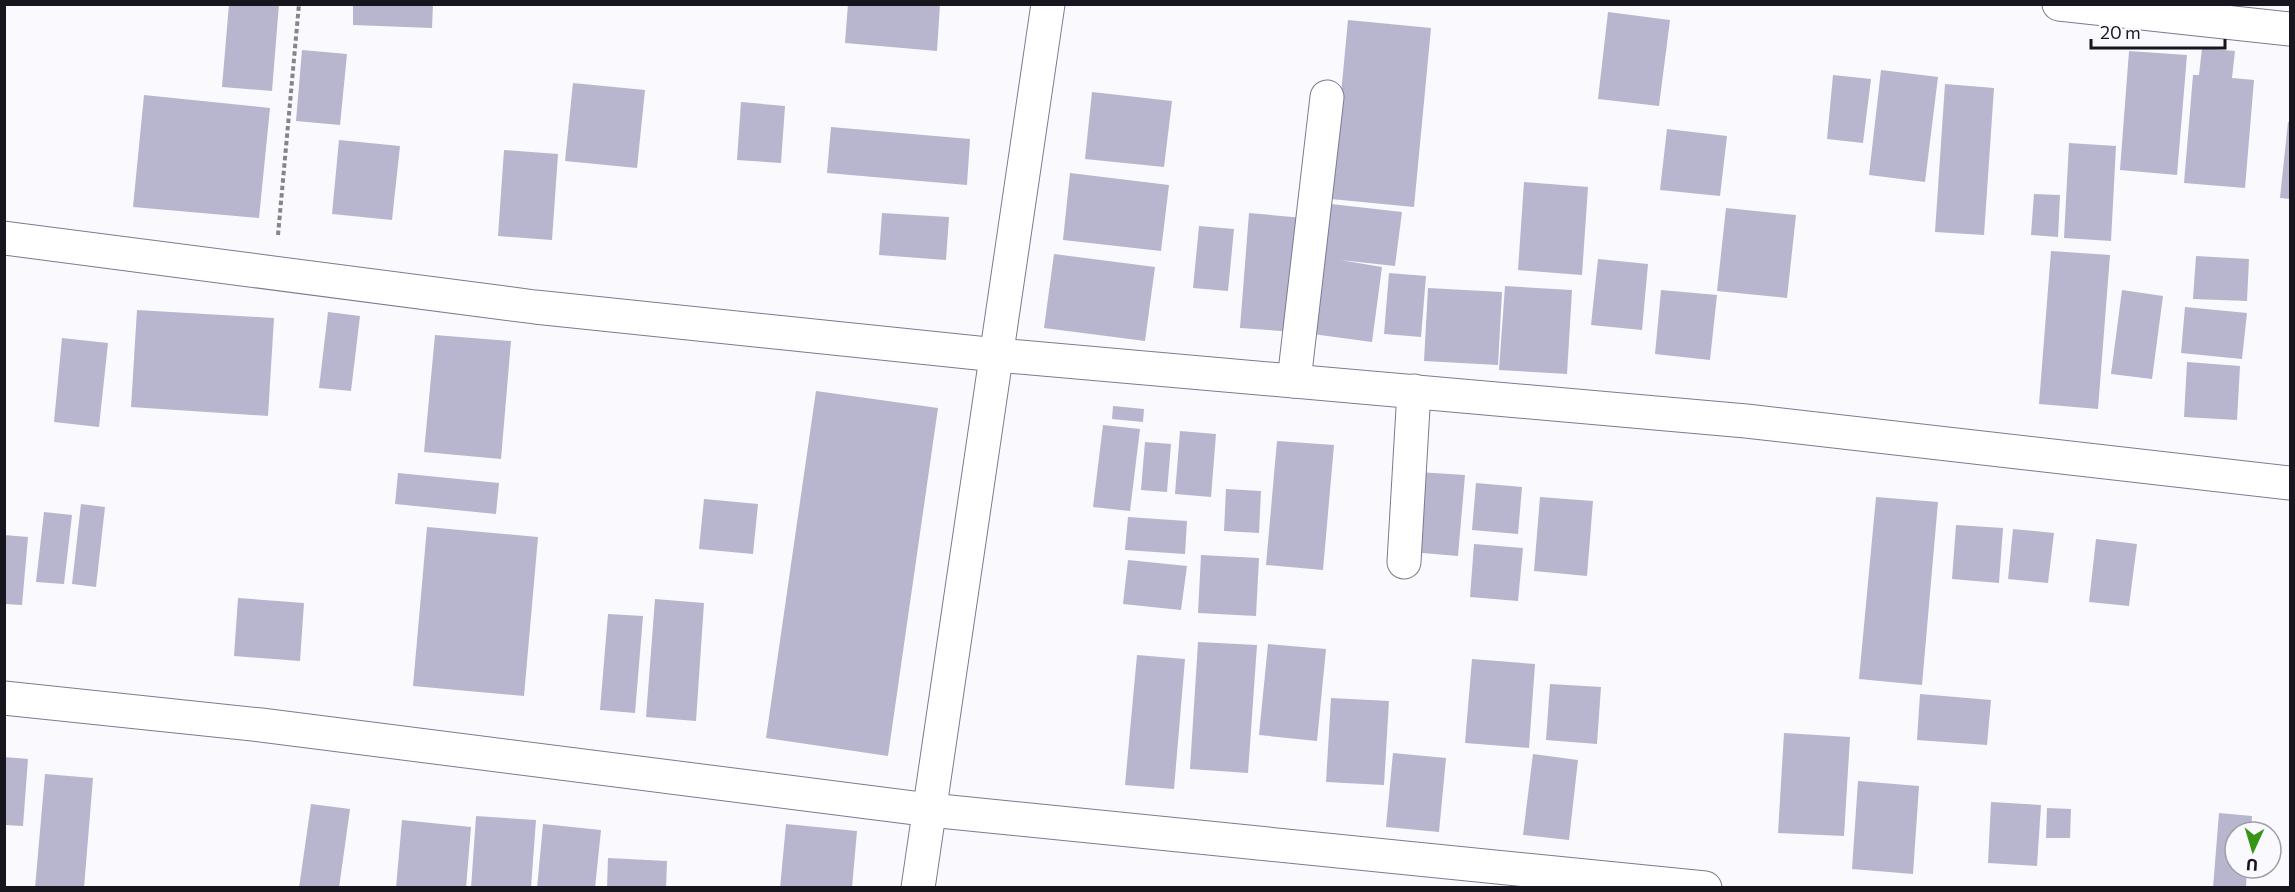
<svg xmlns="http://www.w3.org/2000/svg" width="2295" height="892" font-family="Commissioner,sans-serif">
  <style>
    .building { fill: #b8b6ce }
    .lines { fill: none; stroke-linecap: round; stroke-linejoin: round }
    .street-casing { stroke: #7c7a90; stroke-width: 35 }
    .path { stroke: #85848b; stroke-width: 4; stroke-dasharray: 4.5 3; stroke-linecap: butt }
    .street { stroke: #fff; stroke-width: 33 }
  </style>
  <rect width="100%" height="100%" fill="#faf9fe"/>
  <g class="building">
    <path d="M 229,4 L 279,4 L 272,91 L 222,87 Z"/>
    <path d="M 353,4 L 433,4 L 432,28 L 353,25 Z"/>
    <path d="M 848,4 L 940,4 L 937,51 L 845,43 Z"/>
    <path d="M 1608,12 L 1670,20 L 1659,106 L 1598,99 Z"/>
    <path d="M 1348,20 L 1431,28 L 1414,207 L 1331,199 Z"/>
    <path d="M 2202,48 L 2235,51 L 2232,78 L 2254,80 L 2245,188 L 2184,183 L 2193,75 L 2199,75 Z"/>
    <path d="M 302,50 L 347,54 L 340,125 L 296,121 Z"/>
    <path d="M 2129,51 L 2187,55 L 2177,175 L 2120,170 Z"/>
    <path d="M 1881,70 L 1938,77 L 1925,182 L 1869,175 Z"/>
    <path d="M 1833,75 L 1871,79 L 1863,143 L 1827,139 Z"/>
    <path d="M 573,83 L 645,90 L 637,168 L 565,161 Z"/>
    <path d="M 1945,84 L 1994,88 L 1984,235 L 1935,232 Z"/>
    <path d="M 1092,92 L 1172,101 L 1164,167 L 1085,159 Z"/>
    <path d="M 144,95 L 270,108 L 259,218 L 133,207 Z"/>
    <path d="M 741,102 L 785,106 L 781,163 L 737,160 Z"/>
    <path d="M 2288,122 L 2290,122 L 2290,199 L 2280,198 Z"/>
    <path d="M 831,127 L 970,139 L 967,185 L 827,173 Z"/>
    <path d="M 1667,129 L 1727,136 L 1720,196 L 1660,190 Z"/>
    <path d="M 339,140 L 400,146 L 392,220 L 332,214 Z"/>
    <path d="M 2069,143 L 2116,146 L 2111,241 L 2064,238 Z"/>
    <path d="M 504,150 L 558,154 L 552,240 L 498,236 Z"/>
    <path d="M 1070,173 L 1169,185 L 1161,251 L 1063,240 Z"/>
    <path d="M 1524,182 L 1588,187 L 1582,275 L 1518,270 Z"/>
    <path d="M 2034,194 L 2060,195 L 2058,237 L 2031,235 Z"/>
    <path d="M 1322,203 L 1402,212 L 1395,266 L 1340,260 L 1382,267 L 1372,342 L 1305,333 Z"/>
    <path d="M 1726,208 L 1796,215 L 1787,298 L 1717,291 Z"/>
    <path d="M 882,213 L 949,217 L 946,260 L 879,255 Z"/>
    <path d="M 1249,213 L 1304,218 L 1295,332 L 1240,328 Z"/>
    <path d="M 1199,226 L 1234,229 L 1228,291 L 1193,288 Z"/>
    <path d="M 2051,251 L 2110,255 L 2098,409 L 2039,404 Z"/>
    <path d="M 1054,254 L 1155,267 L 1145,341 L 1044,328 Z"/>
    <path d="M 2196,256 L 2249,259 L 2247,301 L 2193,299 Z"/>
    <path d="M 1598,259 L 1648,264 L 1642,330 L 1591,325 Z"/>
    <path d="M 1389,273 L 1426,276 L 1421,337 L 1384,334 Z"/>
    <path d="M 1505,286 L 1572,290 L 1567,374 L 1499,370 Z"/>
    <path d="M 1428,288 L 1502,292 L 1498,365 L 1424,361 Z"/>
    <path d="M 1661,290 L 1717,295 L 1710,360 L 1655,354 Z"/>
    <path d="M 2122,290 L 2163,296 L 2152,379 L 2111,374 Z"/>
    <path d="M 2185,307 L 2247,313 L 2242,359 L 2181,353 Z"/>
    <path d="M 137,310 L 274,318 L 268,416 L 131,407 Z"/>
    <path d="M 328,312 L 360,316 L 351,391 L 319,388 Z"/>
    <path d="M 435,335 L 511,341 L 501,459 L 424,452 Z"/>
    <path d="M 62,338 L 108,343 L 99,427 L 54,422 Z"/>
    <path d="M 2187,362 L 2240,366 L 2237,420 L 2184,417 Z"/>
    <path d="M 816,391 L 938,408 L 888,756 L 766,738 Z"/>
    <path d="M 1113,406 L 1144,409 L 1143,422 L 1112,419 Z"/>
    <path d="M 1103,425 L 1140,429 L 1130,511 L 1093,507 Z"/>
    <path d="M 1180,431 L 1216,434 L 1211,497 L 1175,494 Z"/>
    <path d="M 1277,441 L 1334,445 L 1323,570 L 1266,565 Z"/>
    <path d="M 1145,442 L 1171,444 L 1167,492 L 1141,490 Z"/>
    <path d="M 1418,472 L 1465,475 L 1458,556 L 1411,552 Z"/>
    <path d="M 398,473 L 499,483 L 496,514 L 395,504 Z"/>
    <path d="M 1476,483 L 1522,487 L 1518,534 L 1472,530 Z"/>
    <path d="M 1226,489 L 1261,491 L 1259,533 L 1224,531 Z"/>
    <path d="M 1540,497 L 1593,501 L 1587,576 L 1534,571 Z"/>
    <path d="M 1876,497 L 1938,502 L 1922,685 L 1859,679 Z"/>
    <path d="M 704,499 L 758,504 L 753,554 L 699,549 Z"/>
    <path d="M 81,504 L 105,507 L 96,587 L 72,584 Z"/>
    <path d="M 44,512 L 72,515 L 64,584 L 36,582 Z"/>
    <path d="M 1128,517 L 1187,521 L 1185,554 L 1125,550 Z"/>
    <path d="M 1956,525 L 2003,528 L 1999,583 L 1952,579 Z"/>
    <path d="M 427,527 L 538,537 L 524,696 L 413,686 Z"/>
    <path d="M 2013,529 L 2054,533 L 2048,583 L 2008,579 Z"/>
    <path d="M 4,535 L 28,537 L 22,605 L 4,604 Z"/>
    <path d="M 2096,539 L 2137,544 L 2129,606 L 2089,602 Z"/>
    <path d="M 1474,544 L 1523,548 L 1518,601 L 1470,597 Z"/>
    <path d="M 1201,555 L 1259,558 L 1256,616 L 1198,613 Z"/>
    <path d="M 1128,560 L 1187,566 L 1181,610 L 1123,604 Z"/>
    <path d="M 238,598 L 304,603 L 300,661 L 234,656 Z"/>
    <path d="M 655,599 L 704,603 L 696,721 L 646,717 Z"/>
    <path d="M 608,614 L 643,616 L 635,713 L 600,710 Z"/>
    <path d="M 1198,642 L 1257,645 L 1248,773 L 1190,769 Z"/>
    <path d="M 1268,644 L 1326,649 L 1317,741 L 1259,735 Z"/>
    <path d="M 1137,655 L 1185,659 L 1174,789 L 1125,785 Z"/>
    <path d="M 1472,659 L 1535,664 L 1529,748 L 1465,743 Z"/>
    <path d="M 1550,684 L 1601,687 L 1597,744 L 1546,740 Z"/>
    <path d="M 1920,694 L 1991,700 L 1987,745 L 1917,740 Z"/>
    <path d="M 1331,698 L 1389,701 L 1384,785 L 1326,782 Z"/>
    <path d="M 1784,733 L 1850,737 L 1844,836 L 1778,833 Z"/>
    <path d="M 1393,753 L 1446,758 L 1439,832 L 1386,827 Z"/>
    <path d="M 1533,754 L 1578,760 L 1569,840 L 1523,835 Z"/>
    <path d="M 4,757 L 28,759 L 23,826 L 4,825 Z"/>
    <path d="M 45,774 L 93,778 L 84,888 L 35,888 Z"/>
    <path d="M 1858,781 L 1919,786 L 1913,874 L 1852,869 Z"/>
    <path d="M 1991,802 L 2041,805 L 2037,866 L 1988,863 Z"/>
    <path d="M 311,804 L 350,809 L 339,888 L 299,888 Z"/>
    <path d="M 2047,808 L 2071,809 L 2070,838 L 2046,838 Z"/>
    <path d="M 2219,813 L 2252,816 L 2251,832 L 2235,832 L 2235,868 L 2247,868 L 2246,888 L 2213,888 Z"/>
    <path d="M 476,816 L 536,820 L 531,888 L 471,888 Z"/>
    <path d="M 402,820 L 471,827 L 466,888 L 396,888 Z"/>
    <path d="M 543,824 L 601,830 L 595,888 L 537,888 Z"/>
    <path d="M 786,824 L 857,831 L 852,888 L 780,888 Z"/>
    <path d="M 608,858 L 667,861 L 666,888 L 607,888 Z"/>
  </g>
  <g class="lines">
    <defs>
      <g id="street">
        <path d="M 2059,4 L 2290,29"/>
        <path d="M 4,238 L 535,307 L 997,355 L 1746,421 L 2290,483"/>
        <path d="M 1294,381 L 1327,97"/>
        <path d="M 1404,562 L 1414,391"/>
        <path d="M 4,698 L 261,725 L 930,810 L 1705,888"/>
        <path d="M 918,888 L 1048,4"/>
      </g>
    </defs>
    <use href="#street" class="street-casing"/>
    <path class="path" d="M 278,235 L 299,4"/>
    <use href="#street" class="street"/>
  </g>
  <rect width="2295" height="892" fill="none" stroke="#17161f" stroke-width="12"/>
  <g transform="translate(2253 850) rotate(184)"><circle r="28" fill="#faf9fe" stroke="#9f9ea5" stroke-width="1.5"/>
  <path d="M0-4.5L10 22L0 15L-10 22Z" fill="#369514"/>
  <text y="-9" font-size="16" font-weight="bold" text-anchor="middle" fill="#17161f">U</text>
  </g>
  <path d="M2091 39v9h134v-9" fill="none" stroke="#17161f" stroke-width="3"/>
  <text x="2100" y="39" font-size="18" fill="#17161f" stroke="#faf9fe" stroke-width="4.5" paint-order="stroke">20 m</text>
</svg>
